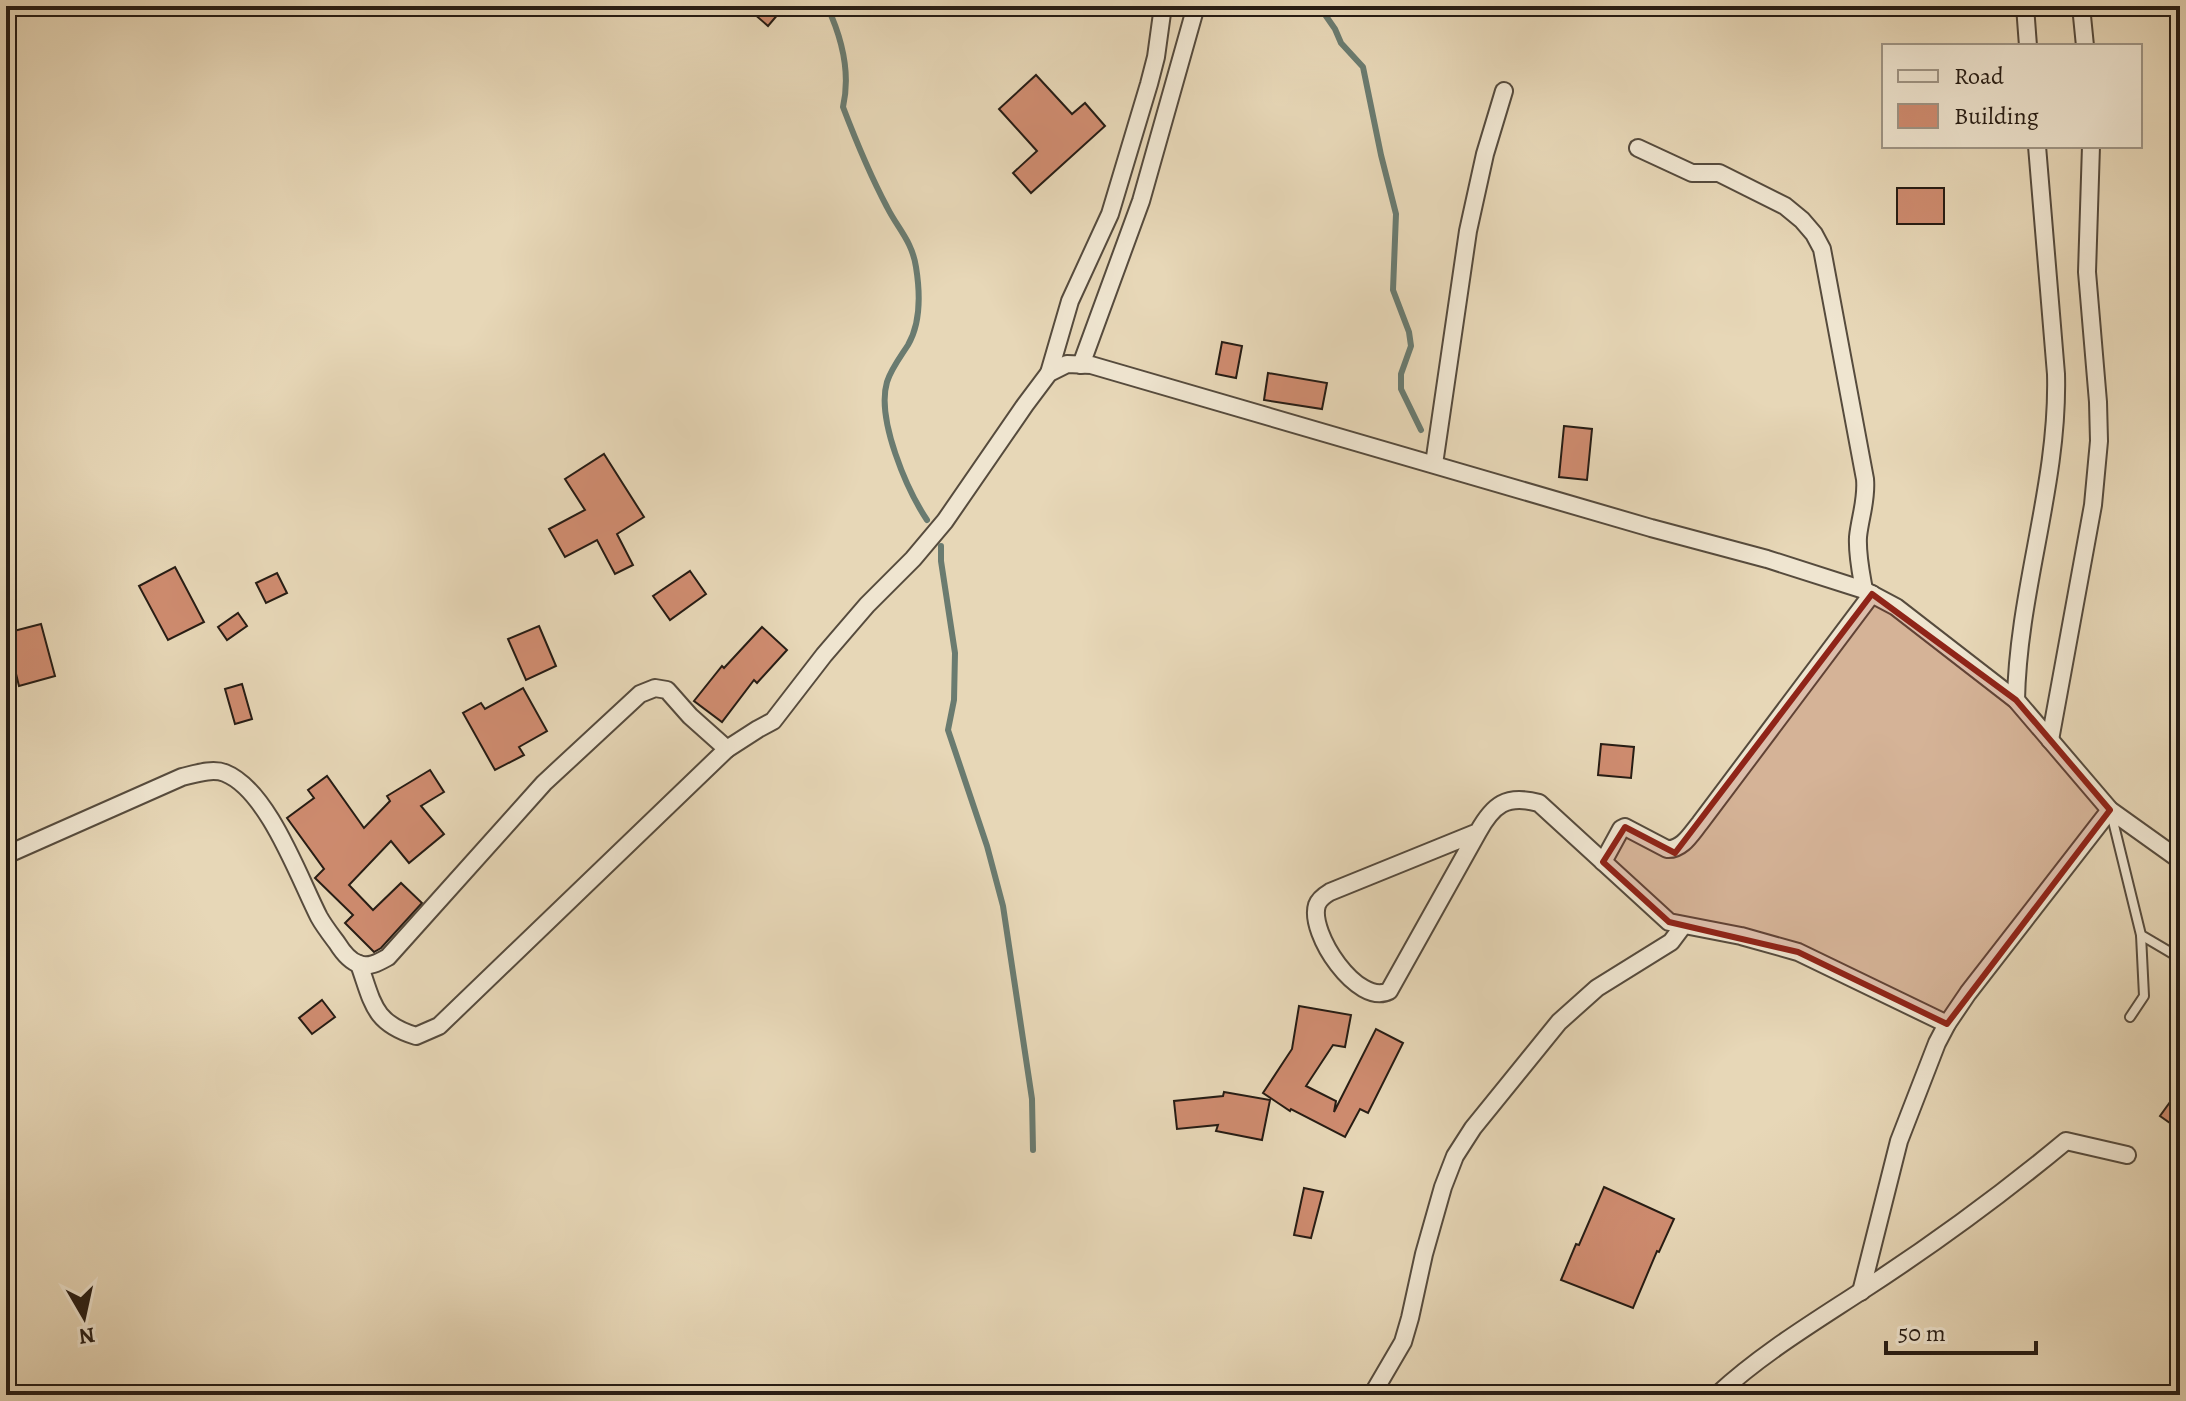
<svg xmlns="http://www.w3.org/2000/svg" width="2186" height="1401" font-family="Alegreya,serif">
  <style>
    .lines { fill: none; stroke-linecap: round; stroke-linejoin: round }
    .stream { stroke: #6a7b70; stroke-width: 6 }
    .building { fill: #cf8c70; stroke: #261c14; stroke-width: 2 }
    .lane-casing { stroke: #564b3d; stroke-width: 12 }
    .street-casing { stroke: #564b3d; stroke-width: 20 }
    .lane { stroke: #efe5d0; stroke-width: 8 }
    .street { stroke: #efe5d0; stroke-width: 16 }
    .marked { fill: #8f2418; fill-opacity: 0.2; stroke: #8f2418; stroke-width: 6; stroke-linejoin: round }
  </style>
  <rect width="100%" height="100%" fill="#e7d7b7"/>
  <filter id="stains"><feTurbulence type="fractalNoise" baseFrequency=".0025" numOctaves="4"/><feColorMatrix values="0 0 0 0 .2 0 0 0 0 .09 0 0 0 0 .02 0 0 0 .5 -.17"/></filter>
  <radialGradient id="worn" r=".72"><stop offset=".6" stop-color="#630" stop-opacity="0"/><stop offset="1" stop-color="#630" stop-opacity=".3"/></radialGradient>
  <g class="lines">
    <g class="stream">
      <path d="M 827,6 C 842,38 851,72 843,107 C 856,141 870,175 887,207 C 898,229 912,241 916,267 C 920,292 921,323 908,345 C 901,356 891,369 887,382 C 876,419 907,490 927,520"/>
      <path d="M 1319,6 L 1335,29 L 1341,43 L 1363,67 L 1381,155 L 1396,214 L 1393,290 L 1409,332 L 1411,346 L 1401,374 L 1401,389 L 1421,430"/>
      <path d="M 941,546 L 941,561 L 955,653 L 954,700 L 948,730 L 987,846 L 1003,906 L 1032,1099 L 1033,1150"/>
    </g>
  </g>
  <g class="building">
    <path d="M 745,6 L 785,6 L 768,26 Z"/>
    <path d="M 1036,75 L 1072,114 L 1085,103 L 1105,126 L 1031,193 L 1013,173 L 1037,151 L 999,109 Z"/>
    <rect x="1897" y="188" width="47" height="36"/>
    <path d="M 1222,342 L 1242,346 L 1236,378 L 1216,374 Z"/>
    <path d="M 1268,373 L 1327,383 L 1322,409 L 1264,400 Z"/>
    <path d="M 1564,426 L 1592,429 L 1587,480 L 1559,477 Z"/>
    <path d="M 604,454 L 644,517 L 617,534 L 633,565 L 615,574 L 597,540 L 565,557 L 549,529 L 585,510 L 565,479 Z"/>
    <path d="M 175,567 L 204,622 L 168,640 L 139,586 Z"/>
    <path d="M 690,571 L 706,594 L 670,620 L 653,596 Z"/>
    <path d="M 277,573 L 287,593 L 266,603 L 256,583 Z"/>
    <path d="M 238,613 L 247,626 L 227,640 L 218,627 Z"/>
    <path d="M 41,624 L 55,676 L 19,686 L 6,633 Z"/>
    <path d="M 539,626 L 556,666 L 526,680 L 508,639 Z"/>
    <path d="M 762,627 L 787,650 L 757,683 L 754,680 L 722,722 L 694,701 L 722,666 L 724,668 Z"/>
    <path d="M 242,684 L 252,719 L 235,724 L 225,689 Z"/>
    <path d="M 523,688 L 547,731 L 519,747 L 524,755 L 495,770 L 463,713 L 481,703 L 485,709 Z"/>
    <path d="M 1601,744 L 1634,747 L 1631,778 L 1598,775 Z"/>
    <path d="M 430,770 L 444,792 L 421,806 L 444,834 L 409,863 L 391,841 L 349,885 L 373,910 L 401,883 L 422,903 L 381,948 L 374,952 L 345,923 L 353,915 L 315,878 L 324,869 L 287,818 L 314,798 L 308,790 L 327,776 L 364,828 L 390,801 L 387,796 Z"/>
    <path d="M 322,1000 L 335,1017 L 312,1034 L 299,1018 Z"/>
    <path d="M 1299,1006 L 1351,1015 L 1345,1047 L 1333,1045 L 1306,1086 L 1336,1101 L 1334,1112 L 1376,1029 L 1403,1043 L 1368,1113 L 1360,1109 L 1345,1137 L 1291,1109 L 1290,1111 L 1263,1093 L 1292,1049 Z"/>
    <path d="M 2180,1088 L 2180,1130 L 2160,1116 Z"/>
    <path d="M 1224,1092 L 1270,1100 L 1262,1140 L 1216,1131 L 1218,1125 L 1177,1129 L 1174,1101 L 1223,1096 Z"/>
    <path d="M 1604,1187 L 1674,1219 L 1659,1252 L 1657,1251 L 1633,1308 L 1561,1280 L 1576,1244 L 1579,1245 Z"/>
    <path d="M 1304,1188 L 1323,1192 L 1311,1238 L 1294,1235 Z"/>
  </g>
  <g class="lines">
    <defs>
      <g id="lane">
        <path d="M 2111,813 L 2141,935 L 2180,958"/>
        <path d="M 2130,1017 L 2144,996 L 2141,935"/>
      </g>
      <g id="street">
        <path d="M 2025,6 L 2028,46"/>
        <path d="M 2081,6 L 2085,46"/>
        <path d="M 1638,148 L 1692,173 L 1719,173 L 1785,206 L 1802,220 L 1814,234 L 1822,249 L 1865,479 C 1867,500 1860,517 1858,537 C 1857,555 1861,573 1864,590"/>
        <path d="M 1081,365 L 1141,201 L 1196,6"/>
        <path d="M 1049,373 L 1070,301 L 1110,214 L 1149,84 L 1156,57 L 1163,6"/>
        <path d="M 1434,464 L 1468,231 L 1485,154 L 1504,91"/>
        <path d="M 2016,700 C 2018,590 2059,484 2056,374 L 2037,146"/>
        <path d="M 2050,740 L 2093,505 L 2099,441 L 2098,402 L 2087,272 L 2091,146"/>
        <path d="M 1478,832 L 1330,892 C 1325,895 1319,899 1317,905 C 1308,933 1358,1007 1389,991 L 1478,832 C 1493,805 1506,794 1539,803 L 1669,922 L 1741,936 L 1798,952 L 1947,1024"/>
        <path d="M 6,855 L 182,777 C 195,774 212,768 225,773 C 268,790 299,878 319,917 C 324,926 331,935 337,943 C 342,951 349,961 359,964 C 369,968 379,962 388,957 L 544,783 L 640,694 L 655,688 L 667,690 L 690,716 L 727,749 L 758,729 L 773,721 L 824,655 L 867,605 L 913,559 L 945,521 L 1025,405 L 1049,373 L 1067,364 L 1091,365 L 1651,528 L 1767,559 L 1864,590 L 1896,607 L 2016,700 L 2110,810 L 2180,860"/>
        <path d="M 1603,862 L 1621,829 L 1625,827 L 1667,849 C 1682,850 1691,834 1700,823 L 1872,594"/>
        <path d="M 359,964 C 373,1003 373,1023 416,1036 L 439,1026 L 727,749"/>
        <path d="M 1861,1292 L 1899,1141 L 1937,1043 L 1947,1024 L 1968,993 L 2110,810"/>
        <path d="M 1372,1395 L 1403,1342 L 1410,1318 L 1424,1254 L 1443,1187 L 1455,1156 L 1473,1128 L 1559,1022 L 1597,988 L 1671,942 L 1683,926"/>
        <path d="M 1717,1395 C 1760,1355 1811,1324 1860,1292 C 1931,1246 2001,1195 2066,1141 L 2127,1155"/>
      </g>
    </defs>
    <use href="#lane" class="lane-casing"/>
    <use href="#street" class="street-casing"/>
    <use href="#lane" class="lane"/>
    <use href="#street" class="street"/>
  </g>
  <path class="marked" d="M 1872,594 L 2016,700 L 2110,810 L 1947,1024 L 1798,952 L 1669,922 L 1603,862 L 1625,827 L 1675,853 Z"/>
  <rect width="2186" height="1401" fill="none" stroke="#e7d7b7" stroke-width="32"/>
  <rect x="8" y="8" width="2170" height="1385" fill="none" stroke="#261c14" stroke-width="4"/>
  <rect x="16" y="16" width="2154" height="1369" fill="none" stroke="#261c14" stroke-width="2"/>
  <rect x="1882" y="44" width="260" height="104" fill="#efe5d0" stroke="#9f9585" stroke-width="2"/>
  <rect x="1898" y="70" width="40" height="12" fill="#efe5d0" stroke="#9f9585" stroke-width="2"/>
  <text x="1954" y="84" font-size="24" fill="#261c14">Road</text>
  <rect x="1898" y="104" width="40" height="24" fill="#cf8c70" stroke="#9f9585" stroke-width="2"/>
  <text x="1954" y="124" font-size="24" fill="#261c14">Building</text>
  <g transform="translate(84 1317) rotate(171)" stroke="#efe5d0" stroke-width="6" paint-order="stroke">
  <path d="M0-6L14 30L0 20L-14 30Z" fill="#261c14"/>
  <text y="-12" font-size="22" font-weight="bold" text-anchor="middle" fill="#261c14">N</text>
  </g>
  <path d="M1886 1341v12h150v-12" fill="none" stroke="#261c14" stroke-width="4"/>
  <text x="1898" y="1341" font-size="24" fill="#261c14" stroke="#efe5d0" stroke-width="6" paint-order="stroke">50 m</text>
  <rect width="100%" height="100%" filter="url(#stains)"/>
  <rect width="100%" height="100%" fill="url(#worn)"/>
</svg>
